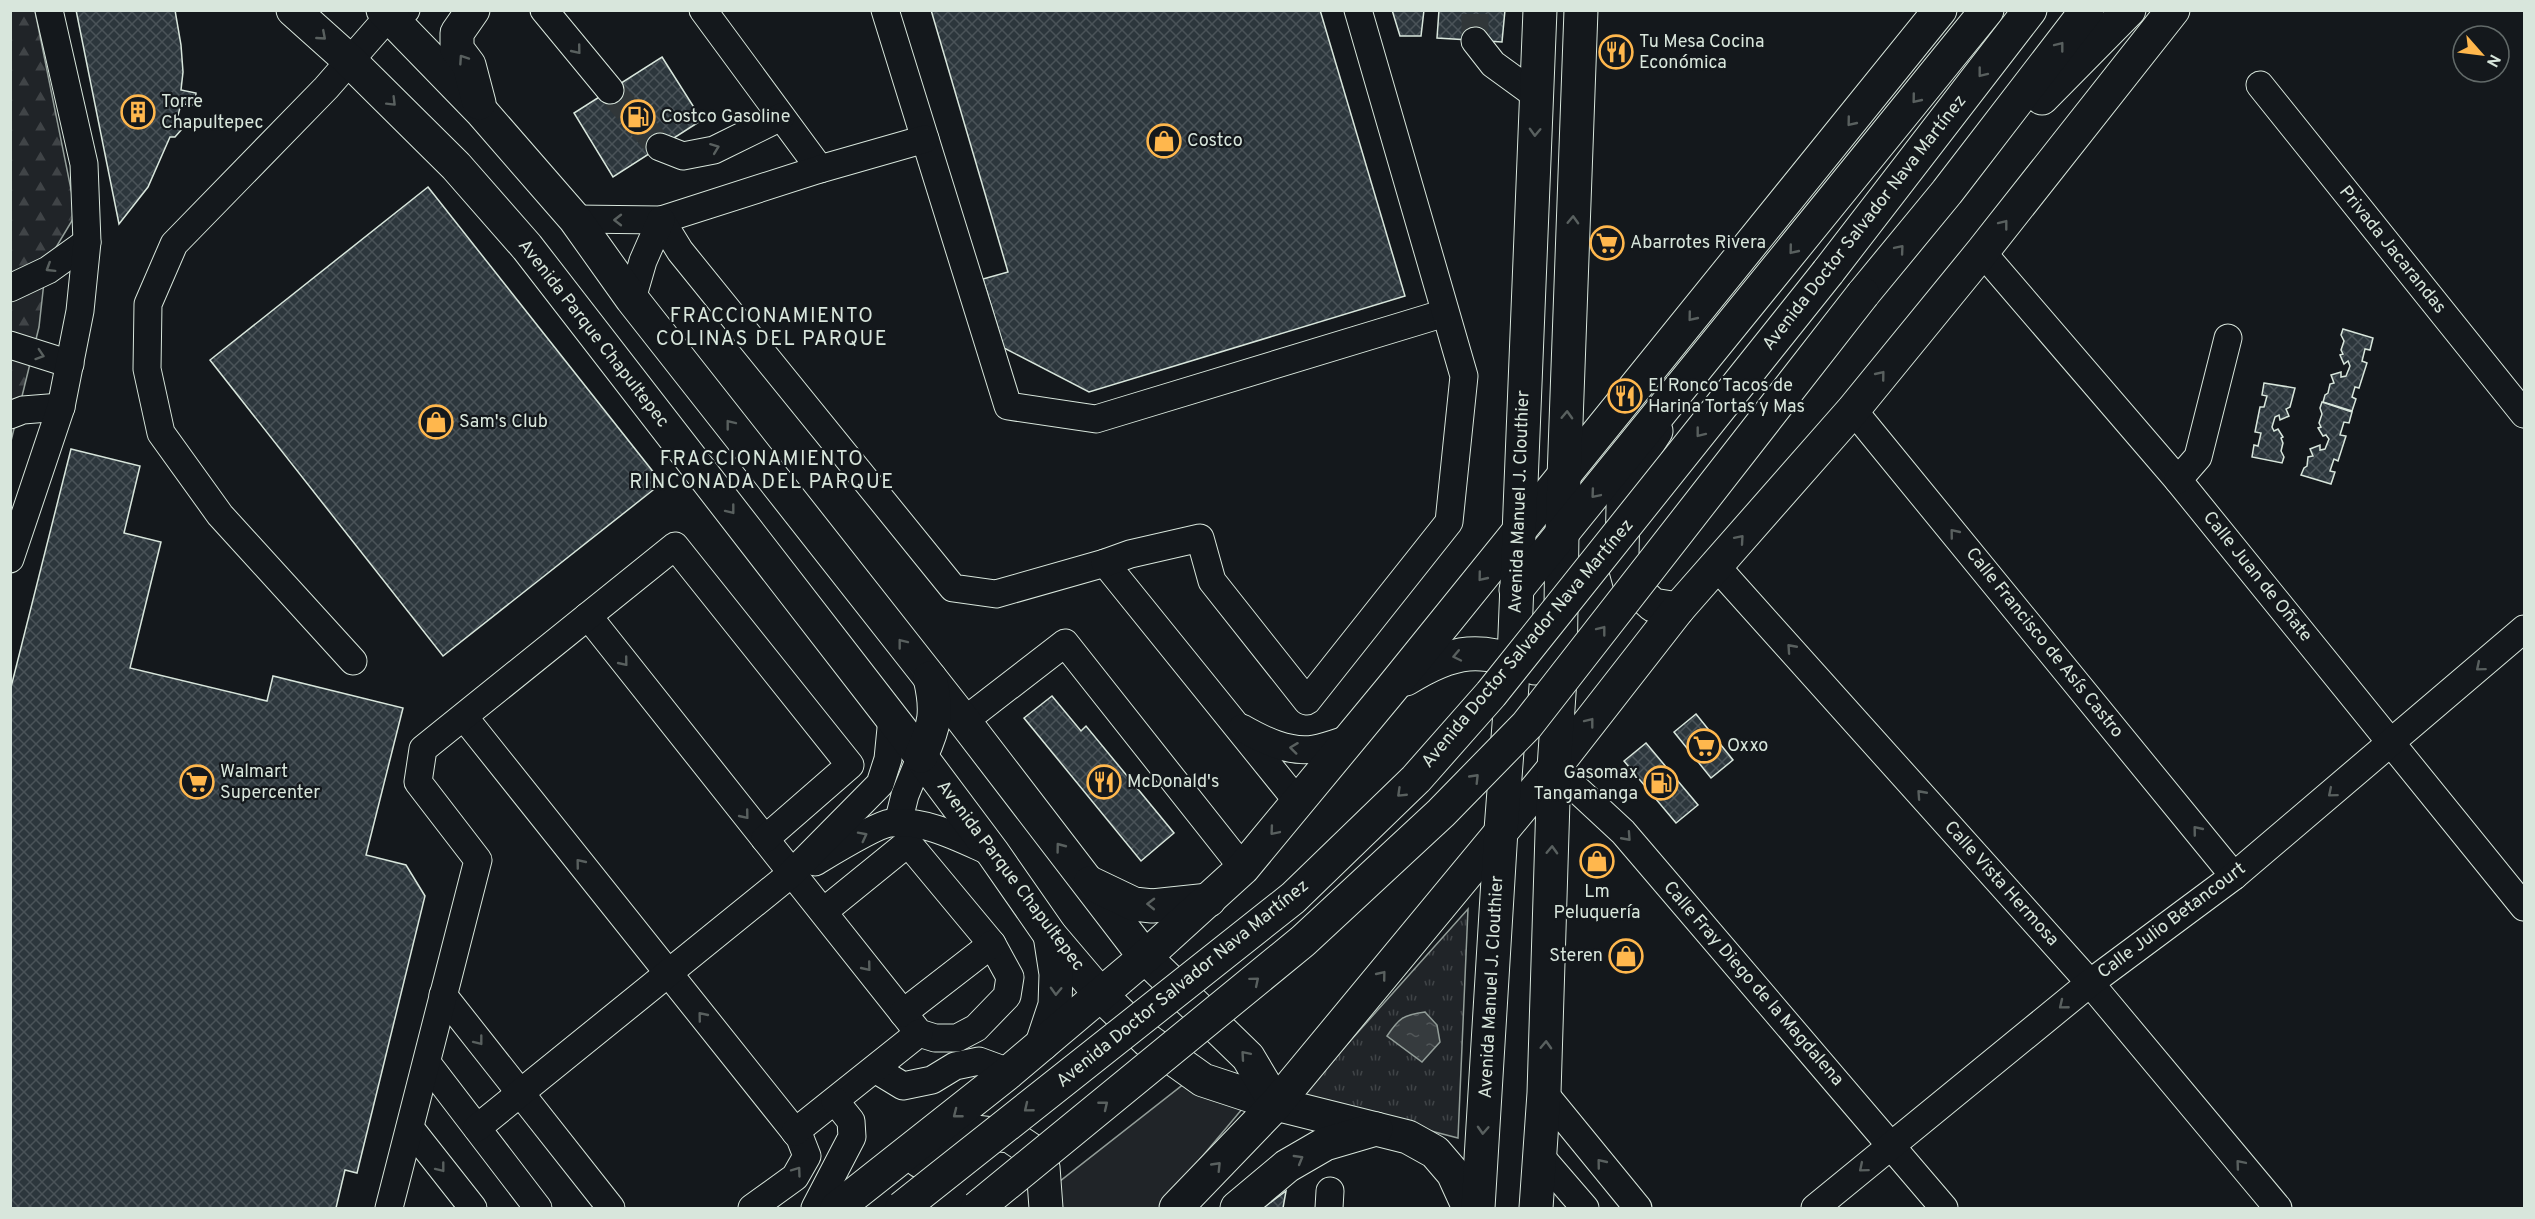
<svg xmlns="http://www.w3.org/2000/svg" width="2535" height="1219" font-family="Overpass,sans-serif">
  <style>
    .grass { fill: url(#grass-tufts); stroke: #939e99; stroke-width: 1.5 }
    .forest { fill: url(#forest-firs); stroke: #939e99; stroke-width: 1.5 }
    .garden { fill: #202428; stroke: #939e99; stroke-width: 1.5 }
    .water { fill: url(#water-ripples); stroke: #939e99; stroke-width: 1.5 }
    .building { fill: url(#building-cross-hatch); stroke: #d8e6dc; stroke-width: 1.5 }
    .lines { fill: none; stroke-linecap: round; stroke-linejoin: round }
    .minor-tunnel { stroke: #313739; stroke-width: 27; stroke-dasharray: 27 14; stroke-linecap: butt }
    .minor-casing { stroke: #d8e6dc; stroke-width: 29 }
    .major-casing { stroke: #d8e6dc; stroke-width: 35 }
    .highway-casing { stroke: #d8e6dc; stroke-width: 35 }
    .minor { stroke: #14181c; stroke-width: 27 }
    .major { stroke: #14181c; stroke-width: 33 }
    .highway { stroke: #14181c; stroke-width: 33 }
    .highway-bridge-casing { stroke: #d8e6dc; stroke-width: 35; stroke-linecap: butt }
    .highway-bridge { stroke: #14181c; stroke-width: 33 }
    .oneway { stroke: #59605f }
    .labels { text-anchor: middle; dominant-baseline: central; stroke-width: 4.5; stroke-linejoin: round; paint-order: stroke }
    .poi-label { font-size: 18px; fill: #d8e6dc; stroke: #14181c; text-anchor: start }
    .street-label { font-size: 18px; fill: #d8e6dc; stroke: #14181c }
    .neighbourhood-label { font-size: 20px; letter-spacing: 1.5px; fill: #d8e6dc; stroke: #14181c }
  </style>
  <defs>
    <pattern id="grass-tufts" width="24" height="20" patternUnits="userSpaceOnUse" patternTransform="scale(1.5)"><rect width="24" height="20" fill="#202428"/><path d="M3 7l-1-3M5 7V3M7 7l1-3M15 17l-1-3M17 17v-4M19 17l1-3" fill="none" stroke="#404447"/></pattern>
    <pattern id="forest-firs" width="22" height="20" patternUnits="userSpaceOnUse" patternTransform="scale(1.5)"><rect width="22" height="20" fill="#202428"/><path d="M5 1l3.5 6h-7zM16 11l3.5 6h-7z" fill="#404447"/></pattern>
    <pattern id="water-ripples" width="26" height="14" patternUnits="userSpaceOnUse" patternTransform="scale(1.5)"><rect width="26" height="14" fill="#363b3e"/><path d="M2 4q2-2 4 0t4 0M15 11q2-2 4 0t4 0" fill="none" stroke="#525759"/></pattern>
    <pattern id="building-cross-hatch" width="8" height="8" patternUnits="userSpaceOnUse" patternTransform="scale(1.5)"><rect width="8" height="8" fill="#2c363c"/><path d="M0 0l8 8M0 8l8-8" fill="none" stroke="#4a5358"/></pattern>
  </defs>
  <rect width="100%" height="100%" fill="#14181c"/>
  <path class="grass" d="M 1468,909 L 1458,1138 L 1300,1097 Z"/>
  <path class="forest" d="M 11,11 L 35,11 L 76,214 L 46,264 L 39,327 L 11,441 Z"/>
  <path class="garden" d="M 1189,1080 L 1243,1108 L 1159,1208 L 1058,1208 L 1059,1182 Z"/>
  <path class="water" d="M 1425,1012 L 1437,1025 L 1440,1042 L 1422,1062 L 1387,1036 C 1399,1018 1403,1015 1425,1012 Z"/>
  <g class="building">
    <path d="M 76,10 L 175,10 L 181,45 L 183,72 L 181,90 L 196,93 L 195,105 L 181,104 L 177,119 L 181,124 L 182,129 L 175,137 L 170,137 L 148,187 L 119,224 Z"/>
    <path d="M 931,10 L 1320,10 L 1405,296 L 1089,392 L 1004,348 L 983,279 L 1008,272 Z"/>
    <path d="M 1392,10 L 1424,10 L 1421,36 L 1400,36 Z"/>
    <path d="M 1439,10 L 1505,10 L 1502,42 L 1437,38 Z"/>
    <path d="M 662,57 L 702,120 L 613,177 L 574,113 Z"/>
    <path d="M 428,187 L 662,483 L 443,656 L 210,360 Z"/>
    <path d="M 2343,329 L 2373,338 L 2370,350 L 2365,349 L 2362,361 L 2367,363 L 2359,388 L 2355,387 L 2352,397 L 2356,399 L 2352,411 L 2323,402 L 2325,395 L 2328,393 L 2330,384 L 2334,383 L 2331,375 L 2341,372 L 2341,377 L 2346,376 L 2350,366 L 2348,361 L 2344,364 L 2340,355 L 2343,354 L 2341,350 L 2344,341 L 2341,335 Z"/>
    <path d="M 2264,383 L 2295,388 L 2290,407 L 2286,409 L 2289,416 L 2280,420 L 2279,415 L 2275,417 L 2272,427 L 2274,431 L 2278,429 L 2283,437 L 2281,438 L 2283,443 L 2281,451 L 2284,457 L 2282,463 L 2252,457 L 2254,445 L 2258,446 L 2261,433 L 2255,432 L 2260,407 L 2264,407 L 2267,396 L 2262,395 Z"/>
    <path d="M 2322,402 L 2352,412 L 2349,423 L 2344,422 L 2340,435 L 2346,436 L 2338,461 L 2334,459 L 2330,471 L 2335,472 L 2331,484 L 2301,475 L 2304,468 L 2307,466 L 2308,457 L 2313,456 L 2310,449 L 2320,445 L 2320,450 L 2325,449 L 2329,439 L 2326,435 L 2323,436 L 2318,428 L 2321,427 L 2319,423 L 2322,414 L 2320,408 Z"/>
    <path d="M 71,449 L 140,466 L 124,533 L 161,542 L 130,668 L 267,701 L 273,676 L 403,708 L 366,855 L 406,865 L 425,896 L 357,1173 L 345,1170 L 336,1208 L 10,1208 L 10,691 Z"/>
    <path d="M 1052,696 L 1081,731 L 1086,726 L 1174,833 L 1141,861 L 1024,718 Z"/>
    <path d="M 1696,714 L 1733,760 L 1711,778 L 1674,732 Z"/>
    <path d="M 1646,743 L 1698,805 L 1676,823 L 1624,761 Z"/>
    <path d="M 1286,1191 L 1283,1208 L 1263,1208 Z"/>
  </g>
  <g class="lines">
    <g class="minor-tunnel">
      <path d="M 1475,41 L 1475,10"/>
      <path d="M 610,90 L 660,147"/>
    </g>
    <defs>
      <g id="minor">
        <path d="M 544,10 L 610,90"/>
        <path d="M 703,10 L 820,169"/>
        <path d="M 885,10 L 1008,406 L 1096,419 L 1445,313"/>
        <path d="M 1475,41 L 1493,64 L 1537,96"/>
        <path d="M 2260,85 L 2524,414"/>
        <path d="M 660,147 L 683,156 L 714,150 L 781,117"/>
        <path d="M 575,219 L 661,220 L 820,169 L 925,139"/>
        <path d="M 661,220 L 680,251 L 953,588 L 996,594 L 1105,563 L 1298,802"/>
        <path d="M 1982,252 L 2178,480 L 2524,907"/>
        <path d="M 10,288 L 48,270 L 87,242"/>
        <path d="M 632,299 L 643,261 L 661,220"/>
        <path d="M 10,345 L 70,364"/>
        <path d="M 1853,410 L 2234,876"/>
        <path d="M 10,415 L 23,410 L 61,407"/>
        <path d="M 2178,480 L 2198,457 L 2228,338"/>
        <path d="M 10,559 L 61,407 L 80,311 L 87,242 L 84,164 L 49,10"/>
        <path d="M 1105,563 L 1130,554 L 1200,538 L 1212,581 L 1307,701 L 1449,522 L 1464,376 L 1358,10"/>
        <path d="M 1716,566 L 2090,983 L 2278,1208"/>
        <path d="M 588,616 L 919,1033 L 935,1038 L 957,1038 L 976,1028 L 1007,996 L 1010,977 L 992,944 L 908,843 L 823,912"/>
        <path d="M 353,661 L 220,515 L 161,433 L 147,369 L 148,304 L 174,244 L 326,88 L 389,16 L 406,10"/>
        <path d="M 464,717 L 800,1138 L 807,1156 L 795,1177 L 752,1208"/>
        <path d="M 964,721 L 1065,643 L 1243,868"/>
        <path d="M 1242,728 C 1263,740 1289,753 1314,749 C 1326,747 1339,742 1351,738"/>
        <path d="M 1554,768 L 1623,832 L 1944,1208"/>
        <path d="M 898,823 L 905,795 L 921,756"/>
        <path d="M 815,862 C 830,853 876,825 890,823 C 925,819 961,839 993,853"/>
        <path d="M 443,995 L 611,1208"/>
        <path d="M 903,1013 L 992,944"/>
        <path d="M 427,1063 L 538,1208"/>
        <path d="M 875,1069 L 903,1086 L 932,1080 L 955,1066 L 979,1061 L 1009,1072"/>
        <path d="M 1544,1093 L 1638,1208"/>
        <path d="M 410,1128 L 473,1208"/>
        <path d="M 477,1128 L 792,873 L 880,784 L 888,759 L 892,718"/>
        <path d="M 795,1132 L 919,1033"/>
        <path d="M 1541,1157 L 1585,1208"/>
        <path d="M 389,1208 L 478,860 L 418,782 L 423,749 L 675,546 L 850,765 L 765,839"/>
        <path d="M 815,1208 L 852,1137 L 851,1121 L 835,1101"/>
        <path d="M 1329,1208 L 1330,1191"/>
        <path d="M 1815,1208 L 2090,983 L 2234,876 L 2524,629"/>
      </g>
      <g id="major">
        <path d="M 293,10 L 350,61 L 456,166 L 527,247 L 901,730 L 993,853 L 1050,935 L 1101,995 L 1147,1040 L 1203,1080 L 1276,1104 L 1408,1137 L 1435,1152 L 1453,1173 L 1469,1208"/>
        <path d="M 383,10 L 481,111 L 575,219 L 632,299 L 964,721 L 1145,957 L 1248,1057 L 1276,1104"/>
        <path d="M 473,10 L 457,33 L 457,49 L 469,65 L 479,103"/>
        <path d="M 1656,431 L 1636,462 L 1623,507 L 1622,555 L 1630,584 L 1653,605 L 1678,609"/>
        <path d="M 1406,679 C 1454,649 1481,646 1535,668"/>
        <path d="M 921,756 C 935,725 938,712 930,678"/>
        <path d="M 1090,883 L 1134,904 L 1152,906 L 1209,900"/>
        <path d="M 1042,1044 L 1055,1005 L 1056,974 L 1050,935"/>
        <path d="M 920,1161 L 975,1132 L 1010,1136 L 1031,1150 L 1043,1167 L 1046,1208"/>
        <path d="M 837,1208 L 1009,1072 L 1145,957 L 1243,868 L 1392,688 L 1940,10"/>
        <path d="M 1176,1208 L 1276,1104 L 1554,768 L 1678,609 L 1853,410 L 1982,252 L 2173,10"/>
        <path d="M 1237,1208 L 1287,1166 L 1325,1144 L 1376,1129"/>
        <path d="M 1478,1208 L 1501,830 L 1514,659 L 1540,10"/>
        <path d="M 1536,1208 L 1544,1093 L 1554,768 L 1560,679 L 1562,533 L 1581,10"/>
      </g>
      <g id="highway">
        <path d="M 2042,98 L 2129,10"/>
        <path d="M 1828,272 L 2030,10"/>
        <path d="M 1863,294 L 1947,192 L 2087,10"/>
        <path d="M 1516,590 L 1987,10"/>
      </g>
    </defs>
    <use href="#minor" class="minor-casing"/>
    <use href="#major" class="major-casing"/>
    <use href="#highway" class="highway-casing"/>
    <use href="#minor" class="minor"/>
    <use href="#major" class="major"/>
    <use href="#highway" class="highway"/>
    <defs>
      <g id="highway-bridge">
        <path d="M 902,1208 L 1293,898 L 1416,779 L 1491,694 L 1828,272"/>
        <path d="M 977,1208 L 1303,941 L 1441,813 L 1527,725 L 1863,294"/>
      </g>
    </defs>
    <use href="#highway-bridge" class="highway-bridge-casing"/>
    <use href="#highway-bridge" class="highway-bridge"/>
  </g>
  <defs><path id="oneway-chevron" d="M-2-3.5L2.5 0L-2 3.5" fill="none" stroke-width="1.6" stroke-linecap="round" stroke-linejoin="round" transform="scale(1.5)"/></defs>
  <g class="oneway">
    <use href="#oneway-chevron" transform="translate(322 36) rotate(41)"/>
    <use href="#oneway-chevron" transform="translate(2060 46) rotate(-52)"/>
    <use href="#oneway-chevron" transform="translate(577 50) rotate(51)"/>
    <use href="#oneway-chevron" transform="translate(463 59) rotate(-124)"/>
    <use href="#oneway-chevron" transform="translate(1982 73) rotate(128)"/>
    <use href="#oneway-chevron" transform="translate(1916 99) rotate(129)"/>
    <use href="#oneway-chevron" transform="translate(392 102) rotate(45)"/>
    <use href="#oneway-chevron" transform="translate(1851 122) rotate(129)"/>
    <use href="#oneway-chevron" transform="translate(1535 132) rotate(92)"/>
    <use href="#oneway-chevron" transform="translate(715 148) rotate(-21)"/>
    <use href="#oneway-chevron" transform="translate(618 220) rotate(-180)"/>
    <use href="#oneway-chevron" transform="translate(1573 220) rotate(-88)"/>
    <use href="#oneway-chevron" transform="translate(2004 224) rotate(-52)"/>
    <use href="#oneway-chevron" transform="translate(1900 249) rotate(-50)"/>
    <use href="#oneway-chevron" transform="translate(1793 250) rotate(129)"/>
    <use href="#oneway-chevron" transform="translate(50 268) rotate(148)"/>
    <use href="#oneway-chevron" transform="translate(1692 317) rotate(129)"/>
    <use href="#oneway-chevron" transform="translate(40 355) rotate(18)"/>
    <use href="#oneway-chevron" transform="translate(1881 375) rotate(-51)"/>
    <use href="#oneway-chevron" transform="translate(1567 415) rotate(-88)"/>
    <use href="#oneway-chevron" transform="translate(730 424) rotate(-128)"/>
    <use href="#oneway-chevron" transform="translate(1700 433) rotate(128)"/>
    <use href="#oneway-chevron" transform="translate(1595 494) rotate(130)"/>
    <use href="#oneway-chevron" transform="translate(731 510) rotate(52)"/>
    <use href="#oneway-chevron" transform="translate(1954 533) rotate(-129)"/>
    <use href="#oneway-chevron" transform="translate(1740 539) rotate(-49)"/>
    <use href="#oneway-chevron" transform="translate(1482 577) rotate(129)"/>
    <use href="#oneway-chevron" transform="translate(1602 630) rotate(-52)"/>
    <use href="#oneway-chevron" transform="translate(902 643) rotate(-128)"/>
    <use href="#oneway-chevron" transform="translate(1791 648) rotate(-132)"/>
    <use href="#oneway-chevron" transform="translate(1457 656) rotate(168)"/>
    <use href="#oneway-chevron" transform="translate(624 662) rotate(51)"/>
    <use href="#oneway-chevron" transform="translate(2480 667) rotate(140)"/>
    <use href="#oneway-chevron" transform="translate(1590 722) rotate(-52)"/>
    <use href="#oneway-chevron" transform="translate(1294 748) rotate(-173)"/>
    <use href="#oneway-chevron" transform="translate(1475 778) rotate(-46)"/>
    <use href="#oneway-chevron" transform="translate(1401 793) rotate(136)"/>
    <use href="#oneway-chevron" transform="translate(2332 793) rotate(140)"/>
    <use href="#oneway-chevron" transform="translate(1921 794) rotate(-132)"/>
    <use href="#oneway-chevron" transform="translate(745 815) rotate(51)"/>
    <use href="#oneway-chevron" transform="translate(2197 830) rotate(-129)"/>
    <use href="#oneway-chevron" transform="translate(1274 831) rotate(130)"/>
    <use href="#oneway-chevron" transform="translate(863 836) rotate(-27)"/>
    <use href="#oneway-chevron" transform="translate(1627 837) rotate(48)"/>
    <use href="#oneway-chevron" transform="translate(1060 847) rotate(-127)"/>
    <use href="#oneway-chevron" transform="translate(1552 850) rotate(-88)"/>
    <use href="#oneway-chevron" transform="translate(580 863) rotate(-129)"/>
    <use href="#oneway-chevron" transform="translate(1151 904) rotate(-179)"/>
    <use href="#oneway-chevron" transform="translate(867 967) rotate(51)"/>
    <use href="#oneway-chevron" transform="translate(1382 975) rotate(-51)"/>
    <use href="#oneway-chevron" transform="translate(1255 981) rotate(-40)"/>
    <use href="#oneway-chevron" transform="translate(1056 991) rotate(92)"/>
    <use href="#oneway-chevron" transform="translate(2063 1005) rotate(141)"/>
    <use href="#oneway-chevron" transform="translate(702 1016) rotate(-129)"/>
    <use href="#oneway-chevron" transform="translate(479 1041) rotate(52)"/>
    <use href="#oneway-chevron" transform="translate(1546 1045) rotate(-88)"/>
    <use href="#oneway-chevron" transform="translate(1245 1055) rotate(-131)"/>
    <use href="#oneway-chevron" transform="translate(1104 1105) rotate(-39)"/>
    <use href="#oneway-chevron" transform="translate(1028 1108) rotate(141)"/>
    <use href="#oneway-chevron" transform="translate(957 1114) rotate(142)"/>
    <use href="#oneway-chevron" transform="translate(1483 1130) rotate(93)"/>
    <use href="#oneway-chevron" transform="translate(1299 1159) rotate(-30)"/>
    <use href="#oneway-chevron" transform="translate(1601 1163) rotate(-129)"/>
    <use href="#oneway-chevron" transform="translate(2240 1164) rotate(-130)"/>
    <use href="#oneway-chevron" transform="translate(1217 1166) rotate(-46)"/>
    <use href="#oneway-chevron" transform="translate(441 1168) rotate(52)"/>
    <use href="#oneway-chevron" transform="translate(1863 1168) rotate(140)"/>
    <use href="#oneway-chevron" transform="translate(797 1171) rotate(-54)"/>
  </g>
  <defs>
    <symbol id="restaurant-ring" viewBox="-11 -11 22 22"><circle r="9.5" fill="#14181c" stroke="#ffb74d" stroke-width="1.5"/><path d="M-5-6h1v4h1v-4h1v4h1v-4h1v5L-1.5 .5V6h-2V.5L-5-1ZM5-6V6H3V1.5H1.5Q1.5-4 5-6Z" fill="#ffb74d"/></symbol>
    <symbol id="building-ring" viewBox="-11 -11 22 22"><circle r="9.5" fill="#14181c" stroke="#ffb74d" stroke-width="1.5"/><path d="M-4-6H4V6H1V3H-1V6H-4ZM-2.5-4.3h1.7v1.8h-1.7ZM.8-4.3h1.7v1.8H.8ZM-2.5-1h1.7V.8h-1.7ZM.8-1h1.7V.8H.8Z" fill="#ffb74d"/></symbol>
    <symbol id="fuel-ring" viewBox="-11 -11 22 22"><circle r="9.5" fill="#14181c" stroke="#ffb74d" stroke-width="1.5"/><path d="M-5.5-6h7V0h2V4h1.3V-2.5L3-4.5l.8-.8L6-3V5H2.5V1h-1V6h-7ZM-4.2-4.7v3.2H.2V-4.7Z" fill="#ffb74d"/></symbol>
    <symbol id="shop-ring" viewBox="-11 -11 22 22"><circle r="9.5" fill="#14181c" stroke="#ffb74d" stroke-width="1.5"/><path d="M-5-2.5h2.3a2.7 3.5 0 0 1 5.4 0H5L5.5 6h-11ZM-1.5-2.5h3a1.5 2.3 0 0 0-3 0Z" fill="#ffb74d"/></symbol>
    <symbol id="supermarket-ring" viewBox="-11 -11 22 22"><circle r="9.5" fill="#14181c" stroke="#ffb74d" stroke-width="1.5"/><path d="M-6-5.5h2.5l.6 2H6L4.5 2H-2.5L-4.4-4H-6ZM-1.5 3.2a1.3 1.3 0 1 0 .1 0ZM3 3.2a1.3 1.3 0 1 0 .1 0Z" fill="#ffb74d"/></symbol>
  </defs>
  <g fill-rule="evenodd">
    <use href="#restaurant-ring" x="1597" y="33" width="38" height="38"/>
    <use href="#building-ring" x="119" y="93" width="38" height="38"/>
    <use href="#fuel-ring" x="619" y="98" width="38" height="38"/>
    <use href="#shop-ring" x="1145" y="122" width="38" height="38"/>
    <use href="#supermarket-ring" x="1588" y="224" width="38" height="38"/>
    <use href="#restaurant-ring" x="1606" y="377" width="38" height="38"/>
    <use href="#shop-ring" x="417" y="403" width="38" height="38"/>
    <use href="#supermarket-ring" x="1685" y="727" width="38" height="38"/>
    <use href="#supermarket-ring" x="178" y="763" width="38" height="38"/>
    <use href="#restaurant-ring" x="1085" y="763" width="38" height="38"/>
    <use href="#fuel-ring" x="1642" y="764" width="38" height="38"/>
    <use href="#shop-ring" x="1578" y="842" width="38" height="38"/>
    <use href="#shop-ring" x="1607" y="937" width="38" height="38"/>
  </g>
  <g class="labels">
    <g class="poi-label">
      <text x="1639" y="42">Tu Mesa Cocina<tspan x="1639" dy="21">Económica</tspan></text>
      <text x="161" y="102">Torre<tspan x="161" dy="21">Chapultepec</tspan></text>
      <text x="661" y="117">Costco Gasoline</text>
      <text x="1187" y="141">Costco</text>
      <text x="1630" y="243">Abarrotes Rivera</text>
      <text x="1648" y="386">El Ronco Tacos de<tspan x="1648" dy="21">Harina Tortas y Mas</tspan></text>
      <text x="459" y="422">Sam's Club</text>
      <text x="1727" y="746">Oxxo</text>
      <text x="220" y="772">Walmart<tspan x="220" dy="21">Supercenter</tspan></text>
      <text x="1638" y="773" text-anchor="end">Gasomax<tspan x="1638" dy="21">Tangamanga</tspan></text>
      <text x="1127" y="782">McDonald's</text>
      <text x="1597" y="892" text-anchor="middle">Lm<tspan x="1597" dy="21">Peluquería</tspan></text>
      <text x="1603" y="956" text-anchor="end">Steren</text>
    </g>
    <g class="street-label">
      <text transform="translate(1865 223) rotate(-52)">Avenida Doctor Salvador Nava Martínez</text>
      <text transform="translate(2392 250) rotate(51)">Privada Jacarandas</text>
      <text transform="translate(593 334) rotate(52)">Avenida Parque Chapultepec</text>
      <text transform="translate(1520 502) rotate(-88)">Avenida Manuel J. Clouthier</text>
      <text transform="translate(2257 577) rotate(51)">Calle Juan de Oñate</text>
      <text transform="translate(2044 643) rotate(51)">Calle Francisco de Asís Castro</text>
      <text transform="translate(1528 644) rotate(-50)">Avenida Doctor Salvador Nava Martínez</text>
      <text transform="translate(1010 876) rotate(53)">Avenida Parque Chapultepec</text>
      <text transform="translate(2001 884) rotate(48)">Calle Vista Hermosa</text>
      <text transform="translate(2172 921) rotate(-37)">Calle Julio Betancourt</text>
      <text transform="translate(1183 984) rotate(-39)">Avenida Doctor Salvador Nava Martínez</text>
      <text transform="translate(1753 984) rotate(49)">Calle Fray Diego de la Magdalena</text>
      <text transform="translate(1492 987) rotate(-87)">Avenida Manuel J. Clouthier</text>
    </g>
    <g class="neighbourhood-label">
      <text x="772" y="317">FRACCIONAMIENTO<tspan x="772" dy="23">COLINAS DEL PARQUE</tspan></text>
      <text x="762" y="460">FRACCIONAMIENTO<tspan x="762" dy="23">RINCONADA DEL PARQUE</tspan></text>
    </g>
  </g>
  <rect width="2535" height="1219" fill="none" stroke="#d8e6dc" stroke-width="24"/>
  <g transform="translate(2481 54) rotate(118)"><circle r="28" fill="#14181c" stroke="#626a69" stroke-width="1.5"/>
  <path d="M0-4.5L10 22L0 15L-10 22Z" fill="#ffb74d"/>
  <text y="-9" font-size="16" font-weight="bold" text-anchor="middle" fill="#d8e6dc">N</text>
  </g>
</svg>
